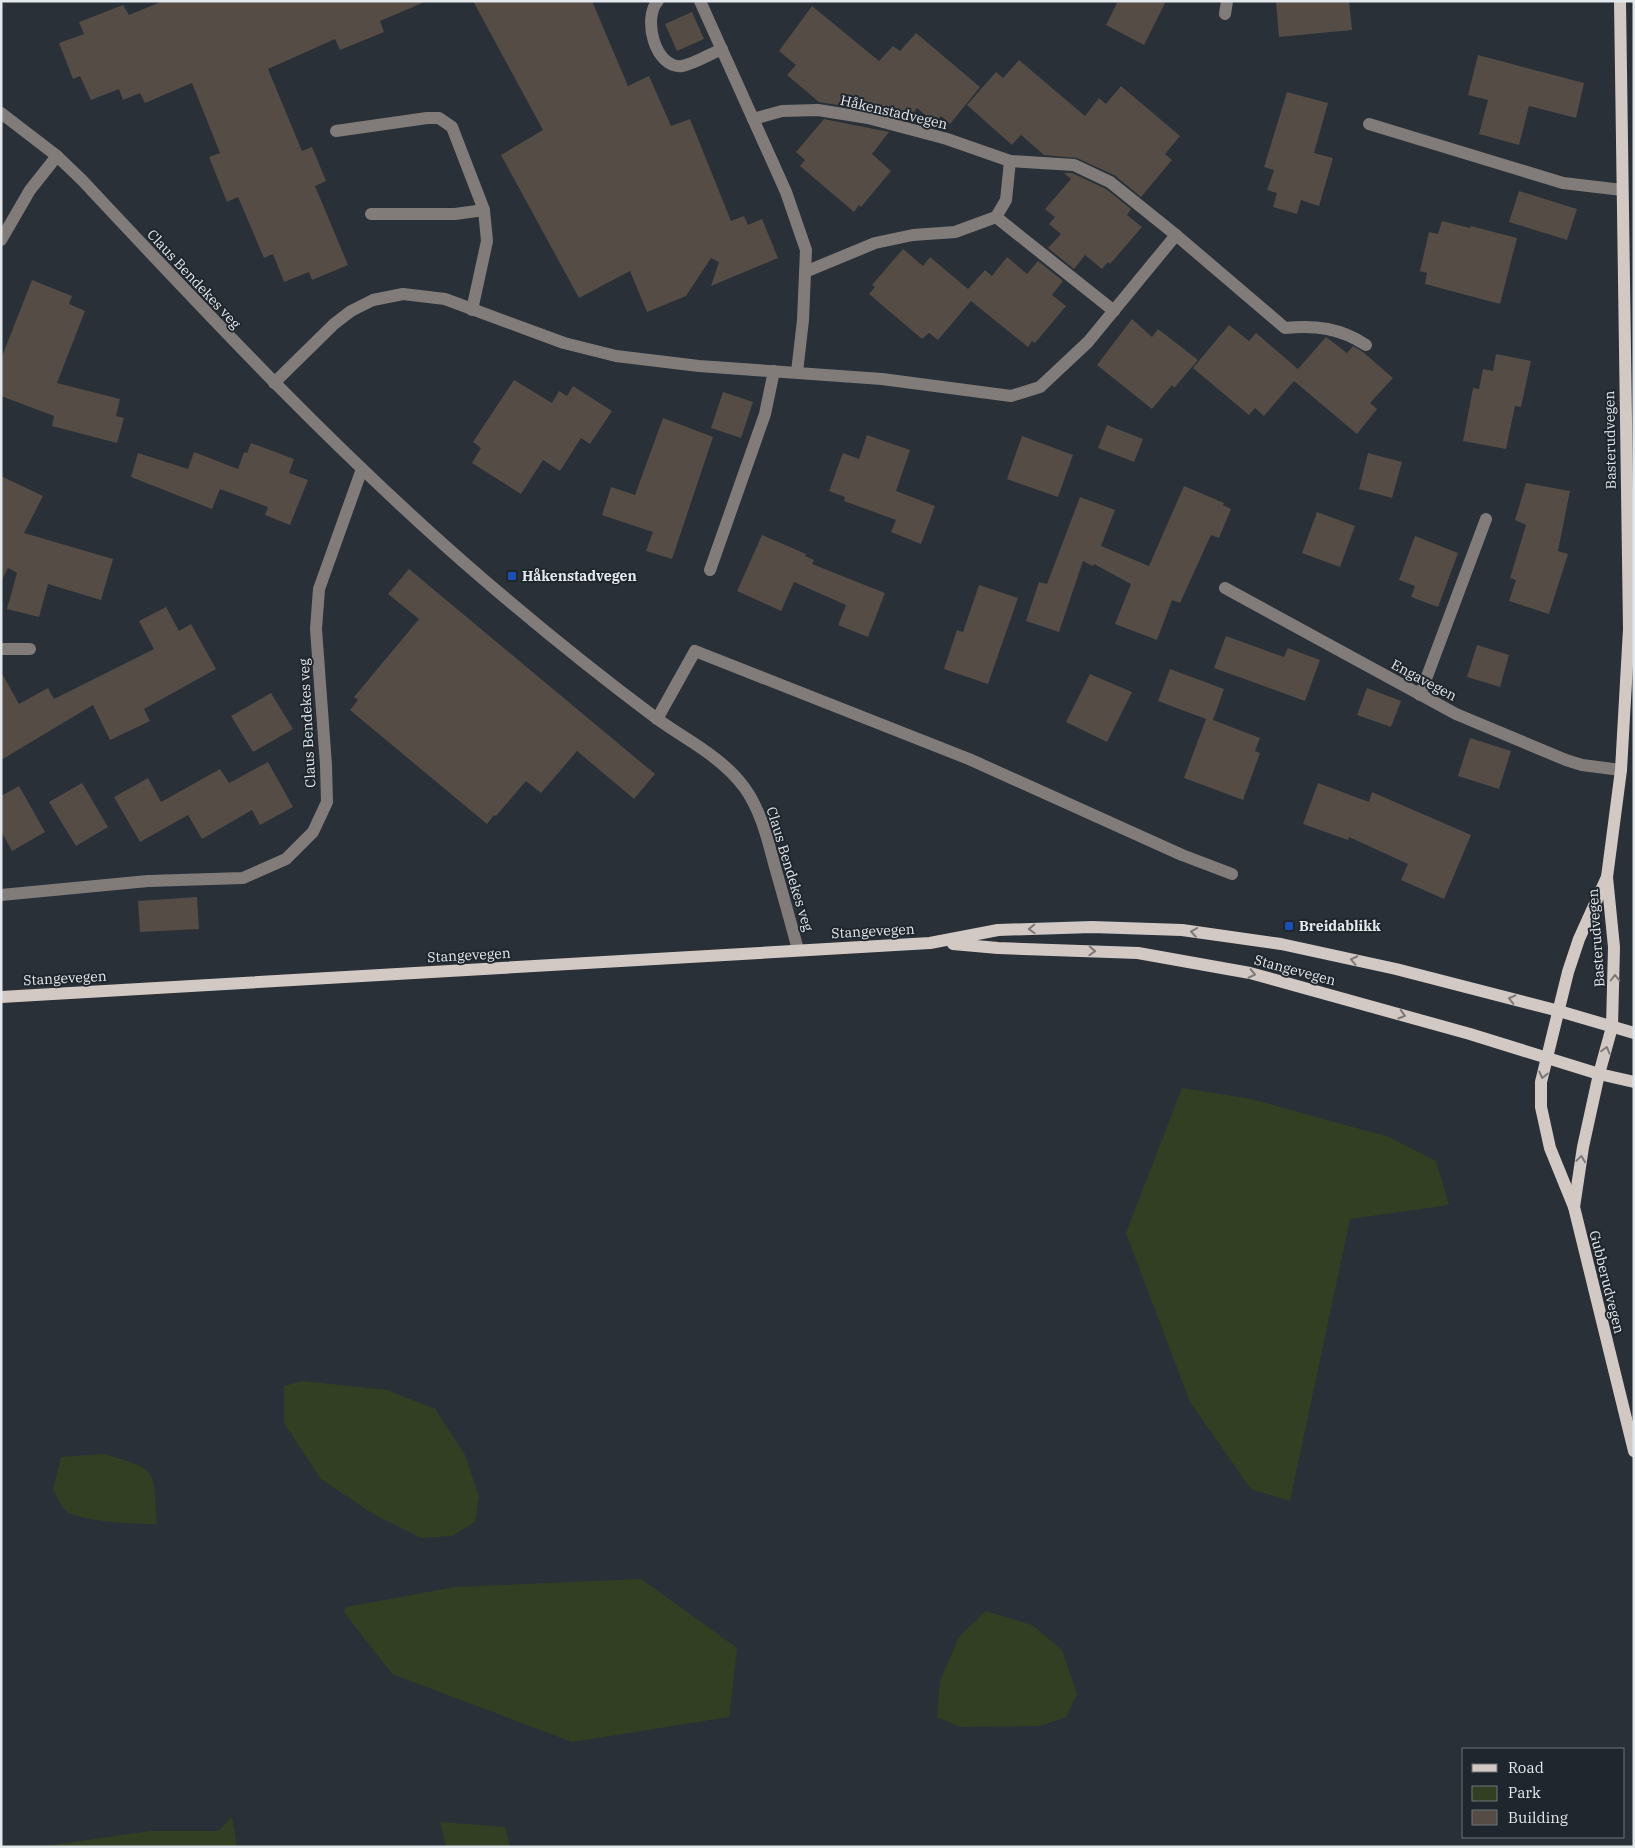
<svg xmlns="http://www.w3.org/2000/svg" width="1635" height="1848" font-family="'IBM Plex Serif',serif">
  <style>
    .green { fill: #333f23 }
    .building { fill: #544c45 }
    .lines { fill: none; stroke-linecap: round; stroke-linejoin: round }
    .minor { stroke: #817c7a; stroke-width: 12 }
    .major { stroke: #d3c9c4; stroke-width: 12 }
    .oneway { stroke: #7a7878 }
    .transit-dot { fill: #1a4fb4; stroke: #20262d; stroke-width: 2 }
    .labels { text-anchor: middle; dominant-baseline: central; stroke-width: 4; stroke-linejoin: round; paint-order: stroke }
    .street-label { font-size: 14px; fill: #e3e8ec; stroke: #20262d }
    .poi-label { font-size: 14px; font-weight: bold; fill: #e3e8ec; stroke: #20262d; text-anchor: start }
  </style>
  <rect width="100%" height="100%" fill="#293037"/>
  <g class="green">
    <path d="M 1182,1088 L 1251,1099 L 1389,1137 L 1436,1161 L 1449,1205 L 1350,1219 L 1290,1501 L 1251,1489 L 1190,1402 L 1126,1233 Z"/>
    <path d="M 302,1381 L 387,1390 L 435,1409 L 465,1455 L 479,1497 L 475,1522 L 452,1536 L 421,1538 L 375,1515 L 321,1479 L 284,1423 L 284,1386 Z"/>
    <path d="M 103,1454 C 159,1470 153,1467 157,1524 C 139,1524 77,1522 65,1510 C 60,1505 57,1496 53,1490 L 61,1457 Z"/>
    <path d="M 641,1579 L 737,1648 L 729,1717 L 572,1742 L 392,1674 L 344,1612 L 346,1607 L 455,1587 Z"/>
    <path d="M 986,1611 L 1032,1625 L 1062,1650 L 1077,1694 L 1066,1717 L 1040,1726 L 960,1727 L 937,1717 L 940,1681 L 959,1637 Z"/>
    <path d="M 232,1817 L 237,1847 L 38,1847 L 150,1831 L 218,1831 Z"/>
    <path d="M 440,1822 L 505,1827 L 510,1847 L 446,1847 Z"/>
  </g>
  <g class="building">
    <path d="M 163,1 L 427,1 L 380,21 L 384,32 L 340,50 L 335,39 L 268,69 L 302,151 L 312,147 L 326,181 L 315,186 L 348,265 L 312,280 L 309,272 L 284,282 L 273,254 L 264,258 L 238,197 L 227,202 L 209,157 L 220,153 L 192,83 L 145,103 L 140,93 L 123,100 L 119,89 L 91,100 L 80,76 L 73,79 L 59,43 L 84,34 L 79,22 L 123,5 L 129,15 Z"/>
    <path d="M 473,1 L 592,1 L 628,86 L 649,76 L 671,126 L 690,119 L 731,221 L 744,216 L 748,225 L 762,219 L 778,258 L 711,286 L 719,262 L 711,258 L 686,296 L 647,312 L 630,271 L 579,298 L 501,155 L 543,130 Z"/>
    <path d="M 1118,1 L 1166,1 L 1144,45 L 1106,25 Z"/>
    <path d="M 1276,1 L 1349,1 L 1352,30 L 1279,37 Z"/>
    <path d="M 812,6 L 879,61 L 893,46 L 900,51 L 916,33 L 980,87 L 950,124 L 941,116 L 935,123 L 917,108 L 909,118 L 904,113 L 900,118 L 869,110 L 819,102 L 787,75 L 796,65 L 779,51 Z"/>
    <path d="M 692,12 L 704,39 L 677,51 L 665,24 Z"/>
    <path d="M 1478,55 L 1584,83 L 1576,118 L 1529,106 L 1519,145 L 1479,134 L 1488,100 L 1468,95 Z"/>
    <path d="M 1019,60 L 1085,116 L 1099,98 L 1106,104 L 1121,86 L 1180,136 L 1165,154 L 1172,160 L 1141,197 L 1114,175 L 1077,158 L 1044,155 L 1021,135 L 1012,145 L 967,105 L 996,72 L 1003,78 Z"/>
    <path d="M 1287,92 L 1328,103 L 1314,153 L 1333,158 L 1319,206 L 1301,200 L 1297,214 L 1273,207 L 1277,193 L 1267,190 L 1274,170 L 1264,167 Z"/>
    <path d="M 824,119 L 889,132 L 872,154 L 891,171 L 861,207 L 859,205 L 854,212 L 800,166 L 805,160 L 796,152 Z"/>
    <path d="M 1064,173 L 1072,173 L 1106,189 L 1131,209 L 1127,215 L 1142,227 L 1110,264 L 1108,262 L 1102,269 L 1085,255 L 1074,269 L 1048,248 L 1061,234 L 1049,224 L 1055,217 L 1045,209 L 1071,179 Z"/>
    <path d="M 1519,191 L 1577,209 L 1567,240 L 1509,222 Z"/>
    <path d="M 1442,221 L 1470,228 L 1471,226 L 1517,238 L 1500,304 L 1425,284 L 1427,273 L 1420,271 L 1429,232 L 1438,234 Z"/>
    <path d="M 903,249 L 923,266 L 930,257 L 968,289 L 985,270 L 992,276 L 1007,257 L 1027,274 L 1038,261 L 1063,281 L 1052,295 L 1066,306 L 1035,343 L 1032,341 L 1028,347 L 971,301 L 938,340 L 929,333 L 922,339 L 869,294 L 875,287 L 872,285 Z"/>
    <path d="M 32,280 L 72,296 L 69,304 L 85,311 L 57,383 L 120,399 L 116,416 L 124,418 L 117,443 L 52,426 L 54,416 L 1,396 L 1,359 Z"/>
    <path d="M 1132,319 L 1152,337 L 1158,329 L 1198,360 L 1174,388 L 1172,385 L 1152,409 L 1097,365 Z"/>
    <path d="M 1229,325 L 1249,341 L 1256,333 L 1298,369 L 1326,337 L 1347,353 L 1353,346 L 1363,352 L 1393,378 L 1370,403 L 1377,409 L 1357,434 L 1294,381 L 1264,416 L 1255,408 L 1249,415 L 1193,368 Z"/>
    <path d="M 1496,354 L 1531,361 L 1521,407 L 1515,406 L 1506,449 L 1463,441 L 1473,388 L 1479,389 L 1483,369 L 1493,371 Z"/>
    <path d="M 514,380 L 552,403 L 559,391 L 567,396 L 573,386 L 612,411 L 590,444 L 581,438 L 560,471 L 543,460 L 521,494 L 472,463 L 481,448 L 473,442 Z"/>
    <path d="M 723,392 L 753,402 L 741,438 L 711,428 Z"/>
    <path d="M 663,418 L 713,437 L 672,559 L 646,551 L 653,532 L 602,515 L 611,487 L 635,495 Z"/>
    <path d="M 1107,425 L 1143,439 L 1134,462 L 1098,448 Z"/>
    <path d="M 867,435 L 910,450 L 896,491 L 935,506 L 921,544 L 891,532 L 896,520 L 844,501 L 845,497 L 829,491 L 843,453 L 859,459 Z"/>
    <path d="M 1022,436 L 1073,455 L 1058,497 L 1007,479 Z"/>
    <path d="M 251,443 L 294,459 L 289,473 L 308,480 L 290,525 L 265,515 L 268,507 L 220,489 L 212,509 L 131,477 L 138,453 L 188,469 L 194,452 L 238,469 L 244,452 L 247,453 Z"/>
    <path d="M 1368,453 L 1402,462 L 1392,498 L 1359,489 Z"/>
    <path d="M 1,476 L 43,496 L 24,533 L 113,559 L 101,600 L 48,584 L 39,617 L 7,609 L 17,573 L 8,568 L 1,581 Z"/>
    <path d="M 1526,483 L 1570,491 L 1558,551 L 1568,554 L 1549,614 L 1509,601 L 1516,580 L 1510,578 L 1526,525 L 1515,520 Z"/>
    <path d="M 1184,486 L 1224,503 L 1223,505 L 1231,509 L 1219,538 L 1211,535 L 1180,603 L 1172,600 L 1157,640 L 1115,624 L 1131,584 L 1094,564 L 1093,566 L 1083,561 L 1059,632 L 1026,621 L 1039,582 L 1047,584 L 1080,497 L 1115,510 L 1101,546 L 1149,566 Z"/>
    <path d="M 1317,512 L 1355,526 L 1340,567 L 1302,553 Z"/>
    <path d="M 762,535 L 806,554 L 805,556 L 814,560 L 812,564 L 885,593 L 868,637 L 838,625 L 846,605 L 794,582 L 781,611 L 737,591 Z"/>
    <path d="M 1415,536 L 1458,553 L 1438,607 L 1411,597 L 1415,586 L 1399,580 Z"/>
    <path d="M 409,569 L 655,774 L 634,799 L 577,751 L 541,793 L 526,781 L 496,816 L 494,815 L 487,824 L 350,710 L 358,700 L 354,697 L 419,619 L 388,594 Z"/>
    <path d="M 979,585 L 1018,598 L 988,684 L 944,669 L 957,630 L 963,632 Z"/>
    <path d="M 166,607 L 179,631 L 191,624 L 216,669 L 144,709 L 150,721 L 110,740 L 93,705 L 1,760 L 1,672 L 19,704 L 48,688 L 54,699 L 154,649 L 139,621 Z"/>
    <path d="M 1226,636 L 1284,657 L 1288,648 L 1320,660 L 1305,701 L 1214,668 Z"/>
    <path d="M 1477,645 L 1509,655 L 1500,687 L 1467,677 Z"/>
    <path d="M 1170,669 L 1224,689 L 1213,720 L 1260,738 L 1255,751 L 1260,753 L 1243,800 L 1184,778 L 1206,719 L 1158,701 Z"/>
    <path d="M 1090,674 L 1132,692 L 1107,742 L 1066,722 Z"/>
    <path d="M 1367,688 L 1401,701 L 1391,727 L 1357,715 Z"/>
    <path d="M 271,693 L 293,729 L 253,752 L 231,716 Z"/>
    <path d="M 1470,738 L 1511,751 L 1499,789 L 1458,776 Z"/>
    <path d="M 268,762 L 293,807 L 260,825 L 252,810 L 202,839 L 188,815 L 140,842 L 114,797 L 148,778 L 161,802 L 220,769 L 229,783 Z"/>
    <path d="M 82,783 L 108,827 L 76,846 L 49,802 Z"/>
    <path d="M 1318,783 L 1369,802 L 1372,792 L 1471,835 L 1444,899 L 1401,880 L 1408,864 L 1349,837 L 1348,840 L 1303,824 Z"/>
    <path d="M 19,786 L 45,832 L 12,851 L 1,831 L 1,796 Z"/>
    <path d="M 197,897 L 199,929 L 140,932 L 138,901 Z"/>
  </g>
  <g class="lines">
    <g class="minor">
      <path d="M 658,1 C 642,18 655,69 682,66 C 694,64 710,54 722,49"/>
      <path d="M 700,1 L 786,192 L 806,250 L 803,320 L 797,372"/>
      <path d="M 1225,14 L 1227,1"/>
      <path d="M 1,113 L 57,156 L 82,180 C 211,318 340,456 483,579 C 539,627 597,674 656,718 C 686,740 721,756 744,787 C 761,810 768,841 775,867 C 783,895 791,923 798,950"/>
      <path d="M 1369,124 L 1563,183 L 1622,190"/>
      <path d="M 336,131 L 427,118 L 439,118 L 452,127 L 484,210 L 487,241 L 472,310"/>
      <path d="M 371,214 L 455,214 L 484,210"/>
      <path d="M 996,217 L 1114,311"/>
      <path d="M 1176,235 L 1285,328 C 1316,325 1340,328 1366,345"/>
      <path d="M 1,240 L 30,190 L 57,156"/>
      <path d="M 805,272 L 875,243 L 913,235 L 955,232 L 996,217 L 1006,200 L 1010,161"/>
      <path d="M 274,383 L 334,324 L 351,311 L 373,300 L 403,294 L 445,299 L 564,343 L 616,356 L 699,366 L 882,379 L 1011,396 L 1040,387 L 1088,342 L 1176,235 L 1110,182 L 1074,165 L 1010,161 L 947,139 L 868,118 L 818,110 L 782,111 L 753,119"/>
      <path d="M 710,570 L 765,414 L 774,371"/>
      <path d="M 1225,588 L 1456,714 L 1566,760 L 1582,765 L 1621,770"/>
      <path d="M 1,649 L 30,649"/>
      <path d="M 1420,695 L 1486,519"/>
      <path d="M 657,719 L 695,651 L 969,759 L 1182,855 L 1232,874"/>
      <path d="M 1,895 L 148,881 L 243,878 L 286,859 L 313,832 L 327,802 L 326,765 L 316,629 L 319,589 L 362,469"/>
    </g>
    <g class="major">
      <path d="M 1607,877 L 1579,939 L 1568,972 L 1541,1082 L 1541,1107 L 1550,1148 L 1574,1207 L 1634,1451"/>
      <path d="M 953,944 L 998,948 L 1138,953 L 1250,973 L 1470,1034 L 1599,1074 L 1634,1082"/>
      <path d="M 1,997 L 930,943 L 998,930 L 1092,927 L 1182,930 L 1281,944 L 1396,969 L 1559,1011 L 1634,1033"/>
      <path d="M 1574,1207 L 1583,1147 L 1599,1074 L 1612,1027 L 1614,947 L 1607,877 L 1621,770 L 1629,629 L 1620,1"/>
    </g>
  </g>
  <defs><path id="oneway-chevron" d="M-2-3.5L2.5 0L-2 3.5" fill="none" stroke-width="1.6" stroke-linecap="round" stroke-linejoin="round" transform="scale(1.25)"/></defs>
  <g class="oneway">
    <use href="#oneway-chevron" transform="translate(1032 929) rotate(178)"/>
    <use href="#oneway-chevron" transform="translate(1194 932) rotate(-172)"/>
    <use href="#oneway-chevron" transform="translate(1092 951) rotate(2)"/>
    <use href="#oneway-chevron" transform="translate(1354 960) rotate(-168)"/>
    <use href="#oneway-chevron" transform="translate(1252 974) rotate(13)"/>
    <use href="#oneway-chevron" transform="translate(1615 978) rotate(-90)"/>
    <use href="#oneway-chevron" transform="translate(1512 999) rotate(-166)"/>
    <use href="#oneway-chevron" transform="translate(1402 1015) rotate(16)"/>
    <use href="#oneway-chevron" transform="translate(1606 1050) rotate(-74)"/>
    <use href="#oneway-chevron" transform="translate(1543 1075) rotate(103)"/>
    <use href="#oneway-chevron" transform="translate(1581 1159) rotate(-82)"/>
  </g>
  <g class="transit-dot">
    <rect x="507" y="571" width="10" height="10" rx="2.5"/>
    <rect x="1284" y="921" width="10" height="10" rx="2.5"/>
  </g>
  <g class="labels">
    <g class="street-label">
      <text transform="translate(894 112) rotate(13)">Håkenstadvegen</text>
      <text transform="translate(194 279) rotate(47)">Claus Bendekes veg</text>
      <text transform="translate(1610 440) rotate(-91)">Basterudvegen</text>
      <text transform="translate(1424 680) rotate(28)">Engavegen</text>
      <text transform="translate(307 723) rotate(-93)">Claus Bendekes veg</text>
      <text transform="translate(790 869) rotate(73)">Claus Bendekes veg</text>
      <text transform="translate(873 931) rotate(-3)">Stangevegen</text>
      <text transform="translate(1596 938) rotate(-94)">Basterudvegen</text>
      <text transform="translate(469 955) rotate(-3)">Stangevegen</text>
      <text transform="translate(1295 970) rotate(15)">Stangevegen</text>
      <text transform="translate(65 978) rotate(-3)">Stangevegen</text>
      <text transform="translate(1607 1282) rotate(76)">Gubberudvegen</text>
    </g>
    <g class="poi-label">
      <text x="522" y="576">Håkenstadvegen</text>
      <text x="1299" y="926">Breidablikk</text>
    </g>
  </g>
  <rect width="1635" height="1848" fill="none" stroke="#e3e8ec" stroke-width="5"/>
  <rect x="1462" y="1748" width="162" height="90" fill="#20262d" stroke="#6e7479"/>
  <rect x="1472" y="1764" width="25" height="8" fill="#d3c9c4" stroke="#6e7479"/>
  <text x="1508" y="1773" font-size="15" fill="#e3e8ec">Road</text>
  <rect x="1472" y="1786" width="25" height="15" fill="#333f23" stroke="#6e7479"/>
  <text x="1508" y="1798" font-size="15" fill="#e3e8ec">Park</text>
  <rect x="1472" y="1810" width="25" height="15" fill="#544c45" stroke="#6e7479"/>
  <text x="1508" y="1823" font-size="15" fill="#e3e8ec">Building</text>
</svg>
